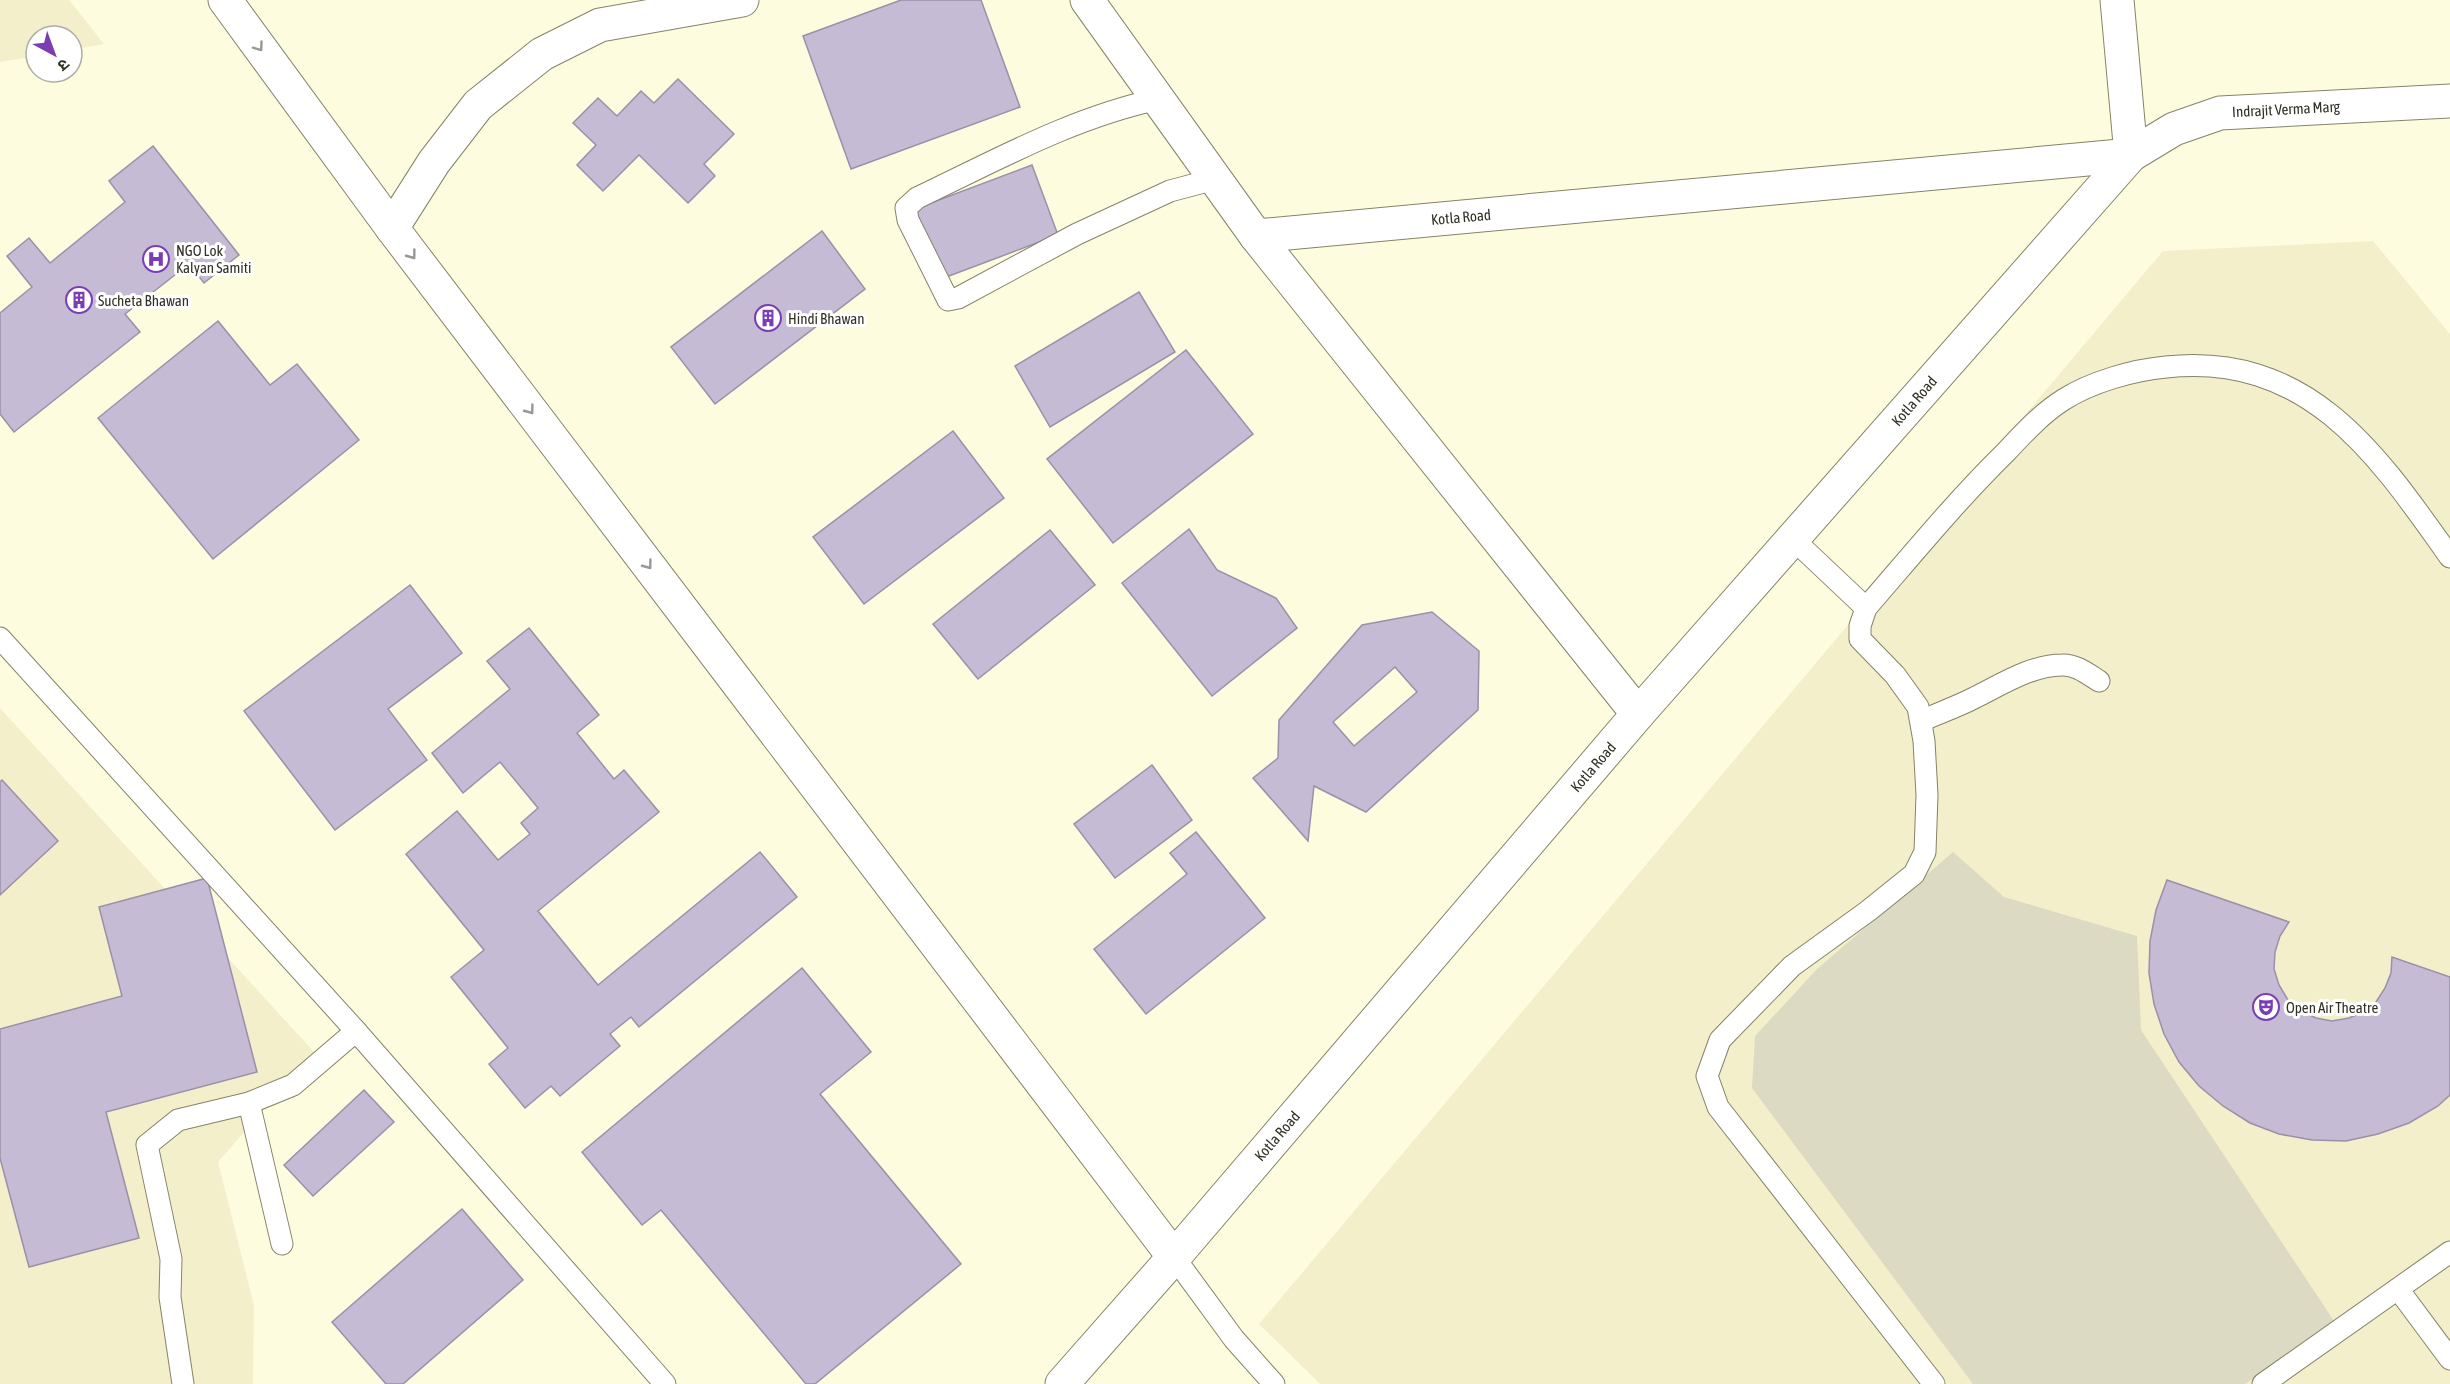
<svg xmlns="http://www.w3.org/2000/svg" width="2450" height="1384" font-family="'Asap Condensed','Noto Sans Devanagari',sans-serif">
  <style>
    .built { fill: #f3efcb }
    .green { fill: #dcdac2 }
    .building { fill: #c6bbd4; stroke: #9a90a9; stroke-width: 1.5; fill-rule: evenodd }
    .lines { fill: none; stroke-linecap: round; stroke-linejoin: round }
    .service-casing { stroke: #858369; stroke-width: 23 }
    .minor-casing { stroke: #858369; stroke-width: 35 }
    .service { stroke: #fff; stroke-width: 21 }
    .minor { stroke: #fff; stroke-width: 33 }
    .oneway { stroke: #989892 }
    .labels { text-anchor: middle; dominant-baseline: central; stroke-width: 6; stroke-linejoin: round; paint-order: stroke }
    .street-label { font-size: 15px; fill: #323126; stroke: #fff }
    .poi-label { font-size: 15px; fill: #323126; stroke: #fff; text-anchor: start }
  </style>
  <rect width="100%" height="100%" fill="#fefcdf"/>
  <g class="built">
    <path d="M 0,0 L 69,0 L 104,44 L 72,50 L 72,36 L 36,36 L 36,56 L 0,62 Z"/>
    <path d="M 2373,241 L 2450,334 L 2450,1384 L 1320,1384 L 1259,1324 L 2163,251 Z"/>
    <path d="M 0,708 L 314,1052 L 218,1162 L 254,1306 L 253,1384 L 0,1384 Z"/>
  </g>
  <path class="green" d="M 1953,852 L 2004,897 L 2137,936 L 2141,1030 L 2334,1321 L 2245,1384 L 1973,1384 L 1752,1088 L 1755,1036 L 1817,969 Z"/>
  <g class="building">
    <path d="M 901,0 L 981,0 L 1020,107 L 851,169 L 803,36 Z"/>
    <path d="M 678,79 L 734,134 L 704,164 L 715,176 L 688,203 L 639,155 L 603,191 L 577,165 L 596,145 L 573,123 L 598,98 L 617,116 L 641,91 L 654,103 Z"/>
    <path d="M 153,146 L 239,255 L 204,283 L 189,264 L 125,314 L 140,332 L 14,432 L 0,414 L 0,313 L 32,287 L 7,256 L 29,238 L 50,263 L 125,202 L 109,181 Z"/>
    <path d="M 1032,165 L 1058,235 L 941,279 L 915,209 Z"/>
    <path d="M 822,231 L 865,289 L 715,404 L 671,347 Z"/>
    <path d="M 1139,292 L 1175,352 L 1050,427 L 1015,366 Z"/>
    <path d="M 218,321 L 270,385 L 297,364 L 359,440 L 213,559 L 98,418 Z"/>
    <path d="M 1186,350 L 1253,434 L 1113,543 L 1047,459 Z"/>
    <path d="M 953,431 L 1004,498 L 864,604 L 813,537 Z"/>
    <path d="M 1189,529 L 1217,570 L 1276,598 L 1297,628 L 1212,696 L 1122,583 Z"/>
    <path d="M 1050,530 L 1095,585 L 978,679 L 933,624 Z"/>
    <path d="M 410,585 L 462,653 L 388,709 L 427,760 L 335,830 L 244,711 Z"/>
    <path d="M 1432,612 L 1479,651 L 1478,710 L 1366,812 L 1314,786 L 1308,841 L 1253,778 L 1278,758 L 1279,720 L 1362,625 ZM 1395,667 L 1417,692 L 1354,746 L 1333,722 Z"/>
    <path d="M 529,628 L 599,715 L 577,733 L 614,779 L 624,770 L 659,812 L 538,911 L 598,985 L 760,852 L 797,897 L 639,1027 L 631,1017 L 610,1034 L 620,1046 L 560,1096 L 551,1086 L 525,1108 L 489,1064 L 508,1048 L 451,977 L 484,950 L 406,854 L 457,811 L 498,860 L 530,834 L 521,823 L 538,808 L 500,762 L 463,793 L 432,753 L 510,689 L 487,661 Z"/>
    <path d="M 1152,765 L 1192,820 L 1115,878 L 1074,824 Z"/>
    <path d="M 2,780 L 58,841 L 0,895 L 0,782 Z"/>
    <path d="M 1196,832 L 1265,918 L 1146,1014 L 1094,949 L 1187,874 L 1170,853 Z"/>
    <path d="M 207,878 L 257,1072 L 106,1112 L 139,1238 L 29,1267 L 0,1158 L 0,1029 L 122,996 L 99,907 Z"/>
    <path d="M 2167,880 L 2289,922 L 2280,936 L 2275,952 L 2274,969 L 2279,985 L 2288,1000 L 2301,1011 L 2316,1018 L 2332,1021 L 2349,1018 L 2363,1012 L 2376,1002 L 2385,988 L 2391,973 L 2392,957 L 2450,977 L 2450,1095 L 2438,1106 L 2409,1123 L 2378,1134 L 2346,1141 L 2312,1140 L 2279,1134 L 2250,1123 L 2223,1106 L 2199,1086 L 2179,1062 L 2164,1034 L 2154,1004 L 2149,973 L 2150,941 L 2156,910 Z"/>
    <path d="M 802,968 L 871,1052 L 820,1094 L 961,1264 L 815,1384 L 806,1384 L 661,1210 L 642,1225 L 582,1152 Z"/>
    <path d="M 364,1090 L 394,1122 L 313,1196 L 284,1165 Z"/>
    <path d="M 462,1209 L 523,1280 L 403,1384 L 386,1384 L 332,1322 Z"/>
  </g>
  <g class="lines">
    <defs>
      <g id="service">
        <path d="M 1159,99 C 1073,117 995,161 917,198 L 906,208 L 908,220 L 948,300 L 958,298 L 1077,234 L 1170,191 L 1215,179"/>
        <path d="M 1793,539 L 1866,608"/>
        <path d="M 0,638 L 356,1031 L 665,1384"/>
        <path d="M 1921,721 C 1939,713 1959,706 1976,697 C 2002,684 2032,665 2062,665 C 2075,664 2088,674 2099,681"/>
        <path d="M 249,1103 L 282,1244"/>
        <path d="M 1174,1257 L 1234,1339 L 1274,1384"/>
        <path d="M 2398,1289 L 2450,1359"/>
        <path d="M 183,1384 L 170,1297 L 171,1259 L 147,1145 L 178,1120 L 249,1103 L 293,1085 L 356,1031"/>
        <path d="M 1934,1384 L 1718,1107 L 1707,1076 L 1720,1040 L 1792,966 L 1868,911 L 1914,874 L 1925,852 L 1927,795 L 1924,741 L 1918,707 L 1895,675 L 1860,639 L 1860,626 L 1866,608 C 1912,555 1956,501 2006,452 C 2023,434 2041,414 2063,400 C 2091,382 2133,370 2166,367 C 2309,352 2377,454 2450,557"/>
        <path d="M 2263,1384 L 2450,1252"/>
      </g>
      <g id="minor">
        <path d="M 225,0 L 392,228 L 1174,1257"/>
        <path d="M 1087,0 L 1256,236 L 1638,714"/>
        <path d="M 392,228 L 434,162 L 478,105 L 542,54 L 600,25 L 742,0"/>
        <path d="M 1256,236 L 2131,155 L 2174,129 L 2220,113 L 2450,101"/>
        <path d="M 1062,1384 L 1174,1257 L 1638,714 L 2131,155 L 2117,0"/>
      </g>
    </defs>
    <use href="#service" class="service-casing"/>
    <use href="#minor" class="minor-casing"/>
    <use href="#service" class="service"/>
    <use href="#minor" class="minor"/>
  </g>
  <defs><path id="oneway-chevron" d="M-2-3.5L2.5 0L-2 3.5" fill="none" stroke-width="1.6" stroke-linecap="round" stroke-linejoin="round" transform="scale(1.5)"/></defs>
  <g class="oneway">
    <use href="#oneway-chevron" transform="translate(259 47) rotate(54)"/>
    <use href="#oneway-chevron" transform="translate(412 255) rotate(53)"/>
    <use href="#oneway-chevron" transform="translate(530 410) rotate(53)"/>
    <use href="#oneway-chevron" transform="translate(648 565) rotate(53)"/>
  </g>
  <defs>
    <symbol id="hospital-ring" viewBox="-11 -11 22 22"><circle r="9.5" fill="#fff" stroke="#7a3db3" stroke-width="1.5"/><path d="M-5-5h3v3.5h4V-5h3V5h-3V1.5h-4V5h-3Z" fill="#7a3db3"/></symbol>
    <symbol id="building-ring" viewBox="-11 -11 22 22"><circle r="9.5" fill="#fff" stroke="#7a3db3" stroke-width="1.5"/><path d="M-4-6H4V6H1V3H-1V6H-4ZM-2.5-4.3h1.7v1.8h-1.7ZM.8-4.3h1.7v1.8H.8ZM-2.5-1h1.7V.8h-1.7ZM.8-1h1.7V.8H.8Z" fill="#7a3db3"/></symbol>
    <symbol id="theatre-ring" viewBox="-11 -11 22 22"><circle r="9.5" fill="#fff" stroke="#7a3db3" stroke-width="1.5"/><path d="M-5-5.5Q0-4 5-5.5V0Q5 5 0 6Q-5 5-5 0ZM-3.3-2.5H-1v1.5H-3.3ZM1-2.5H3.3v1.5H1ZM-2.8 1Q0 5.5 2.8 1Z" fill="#7a3db3"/></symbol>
  </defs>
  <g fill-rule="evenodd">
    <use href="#hospital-ring" x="141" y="244" width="30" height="30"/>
    <use href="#building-ring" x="64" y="285" width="30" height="30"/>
    <use href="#building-ring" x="753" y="303" width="30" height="30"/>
    <use href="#theatre-ring" x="2251" y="992" width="30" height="30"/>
  </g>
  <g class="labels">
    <g class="street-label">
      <text transform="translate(2286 109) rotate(-3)">Indrajit Verma Marg</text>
      <text transform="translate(1461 217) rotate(-5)">Kotla Road</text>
      <text transform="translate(1914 401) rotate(-49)">Kotla Road</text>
      <text transform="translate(1593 767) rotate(-49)">Kotla Road</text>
      <text transform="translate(1277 1136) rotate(-49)">Kotla Road</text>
    </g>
    <g class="poi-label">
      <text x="176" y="250">NGO Lok<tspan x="176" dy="17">Kalyan Samiti</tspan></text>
      <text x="98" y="300">Sucheta Bhawan</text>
      <text x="788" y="318">Hindi Bhawan</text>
      <text x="2286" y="1007">Open Air Theatre</text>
    </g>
  </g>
  <g transform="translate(54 54) rotate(139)"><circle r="28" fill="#ffffff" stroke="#adada8" stroke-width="1.5"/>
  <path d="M0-4.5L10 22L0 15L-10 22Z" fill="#7a3db3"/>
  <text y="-9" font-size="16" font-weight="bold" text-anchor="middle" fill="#323126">उ</text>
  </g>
</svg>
